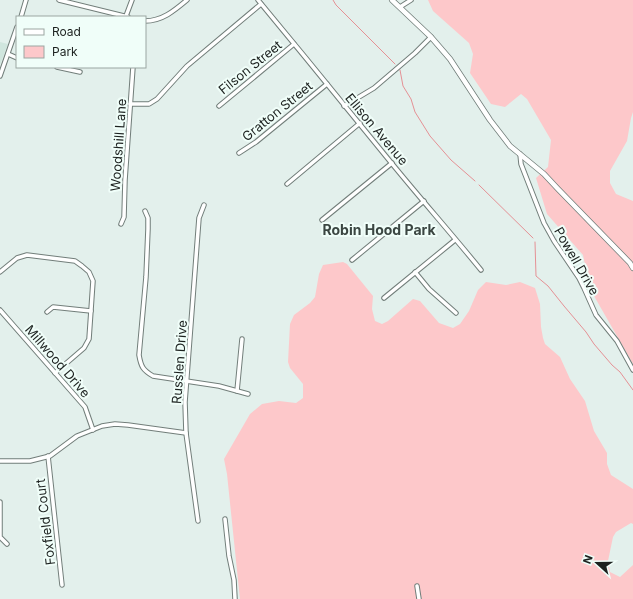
<svg xmlns="http://www.w3.org/2000/svg" width="633" height="599" font-family="Inter,sans-serif">
  <style>
    .built { fill: #d0e6de }
    .green { fill: #fdc8ca }
    .lines { fill: none; stroke-linecap: round; stroke-linejoin: round }
    .stream { stroke: #e59195; stroke-width: 1 }
    .minor-casing { stroke: #727e7a; stroke-width: 5.5 }
    .tertiary-casing { stroke: #727e7a; stroke-width: 6 }
    .minor { stroke: #fff; stroke-width: 3.5 }
    .tertiary { stroke: #fff; stroke-width: 4.5 }
    .labels { text-anchor: middle; dominant-baseline: central; stroke-width: 4; stroke-linejoin: round; paint-order: stroke }
    .street-label { font-size: 13px; fill: #1c211f; stroke: #f0fef9 }
    .neighbourhood-label { font-size: 14px; font-weight: bold; fill: #3b4642; stroke: #f0fef9 }
  </style>
  <rect width="100%" height="100%" fill="#e3f0ec"/>
  <path class="built" d="M 0,42 L 8,44 L 0,65 Z"/>
  <g class="green">
    <path d="M 428,0 L 633,0 L 633,112 L 631,118 L 627,141 L 610,171 L 610,183 L 616,194 L 633,201 L 633,364 L 590,289 L 583,255 L 547,214 L 536,178 L 548,167 L 551,140 L 527,99 L 521,94 L 505,107 L 491,104 L 470,73 L 473,54 L 469,43 L 433,11 Z"/>
    <path d="M 343,262 L 347,264 L 373,296 L 372,309 L 375,321 L 382,324 L 388,321 L 413,299 L 420,301 L 439,323 L 453,328 L 460,324 L 469,311 L 478,290 L 486,282 L 506,285 L 520,282 L 535,288 L 540,304 L 541,327 L 543,338 L 545,344 L 560,357 L 570,379 L 585,401 L 594,431 L 607,453 L 607,464 L 611,475 L 633,489 L 633,524 L 631,523 L 616,532 L 613,537 L 608,561 L 610,572 L 620,577 L 633,565 L 633,599 L 240,599 L 227,474 L 224,459 L 250,414 L 262,404 L 279,401 L 296,403 L 303,398 L 303,384 L 290,368 L 288,362 L 290,324 L 294,315 L 310,303 L 315,297 L 319,274 L 323,265 Z"/>
  </g>
  <g class="lines">
    <g class="stream">
      <path d="M 333,0 L 336,5 L 395,64"/>
      <path d="M 400,70 L 403,86 L 411,99 L 415,112 L 430,136 L 451,160 L 475,181"/>
      <path d="M 479,185 L 533,238"/>
      <path d="M 535,242 L 536,276 L 548,286 L 564,306 L 586,332 L 594,344 L 612,365 L 620,372 L 633,390"/>
    </g>
    <defs>
      <g id="minor">
        <path d="M 59,0 L 128,17"/>
        <path d="M 258,0 C 302,53 346,107 389,160 C 419,197 451,233 481,270"/>
        <path d="M 400,7 L 411,0"/>
        <path d="M 126,16 L 132,0"/>
        <path d="M 21,17 L 26,0"/>
        <path d="M 145,21 C 162,21 174,11 187,0"/>
        <path d="M 8,54 L 17,58"/>
        <path d="M 57,67 L 80,72"/>
        <path d="M 0,76 L 17,27"/>
        <path d="M 130,104 L 149,104 L 157,99 L 187,66 L 261,4"/>
        <path d="M 219,106 L 294,44"/>
        <path d="M 344,106 L 374,88 L 415,53 L 431,37"/>
        <path d="M 239,153 L 256,142 L 327,84"/>
        <path d="M 520,154 L 521,164 L 544,223 L 554,241 L 579,278 L 584,288 L 596,315 L 617,341 L 633,370"/>
        <path d="M 287,184 L 360,123"/>
        <path d="M 145,211 L 148,218 L 148,229 L 146,277 L 139,355 C 141,367 143,370 153,376 L 219,386 L 248,394"/>
        <path d="M 322,220 L 392,163"/>
        <path d="M 121,224 L 124,217 L 125,180 L 133,67"/>
        <path d="M 352,260 L 424,201"/>
        <path d="M 0,272 L 17,258 L 27,255 L 75,261 L 82,266 L 89,272 L 93,281 L 89,339 L 84,348 L 55,373"/>
        <path d="M 415,272 L 429,289 L 456,313"/>
        <path d="M 384,298 L 455,240"/>
        <path d="M 0,310 L 85,407 L 93,430"/>
        <path d="M 47,312 L 53,307 L 91,311"/>
        <path d="M 237,391 L 242,339"/>
        <path d="M 48,456 L 62,585"/>
        <path d="M 0,461 L 30,461 L 50,456 L 77,436 L 102,426 L 115,424 L 128,425 L 186,433"/>
        <path d="M 0,502 L 0,537 L 7,544"/>
        <path d="M 225,519 L 229,556 L 234,580 L 235,599"/>
        <path d="M 198,521 L 186,433 L 185,402 L 199,218 L 204,205"/>
        <path d="M 417,586 L 419,599"/>
      </g>
      <path id="tertiary" d="M 392,0 L 431,37 L 450,59 L 490,120 L 510,146 L 544,174 L 558,189 L 630,263 L 633,268"/>
    </defs>
    <use href="#minor" class="minor-casing"/>
    <use href="#tertiary" class="tertiary-casing"/>
    <use href="#minor" class="minor"/>
    <use href="#tertiary" class="tertiary"/>
  </g>
  <g class="labels">
    <g class="street-label">
      <text transform="translate(250 67) rotate(-39)">Filson Street</text>
      <text transform="translate(277 111) rotate(-39)">Gratton Street</text>
      <text transform="translate(377 129) rotate(50)">Ellison Avenue</text>
      <text transform="translate(118 145) rotate(-86)">Woodshill Lane</text>
      <text transform="translate(577 261) rotate(60)">Powell Drive</text>
      <text transform="translate(58 361) rotate(49)">Millwood Drive</text>
      <text transform="translate(179 362) rotate(-86)">Russlen Drive</text>
      <text transform="translate(45 522) rotate(-97)">Foxfield Court</text>
    </g>
    <g class="neighbourhood-label">
      <text x="379" y="229">Robin Hood Park</text>
    </g>
  </g>
  <rect x="16" y="16" width="130" height="52" fill="#f0fef9" stroke="#9ba6a2"/>
  <rect x="24" y="29" width="20" height="6" fill="#ffffff" stroke="#9ba6a2"/>
  <text x="52" y="36" font-size="12" fill="#1c211f">Road</text>
  <rect x="24" y="46" width="20" height="12" fill="#fdc8ca" stroke="#9ba6a2"/>
  <text x="52" y="56" font-size="12" fill="#1c211f">Park</text>
  <g transform="translate(597 563) rotate(291)" stroke="#f0fef9" stroke-width="3" paint-order="stroke">
  <path d="M0-3L7 15L0 10L-7 15Z" fill="#1c211f"/>
  <text y="-6" font-size="11" font-weight="bold" text-anchor="middle" fill="#1c211f">N</text>
  </g>
</svg>
